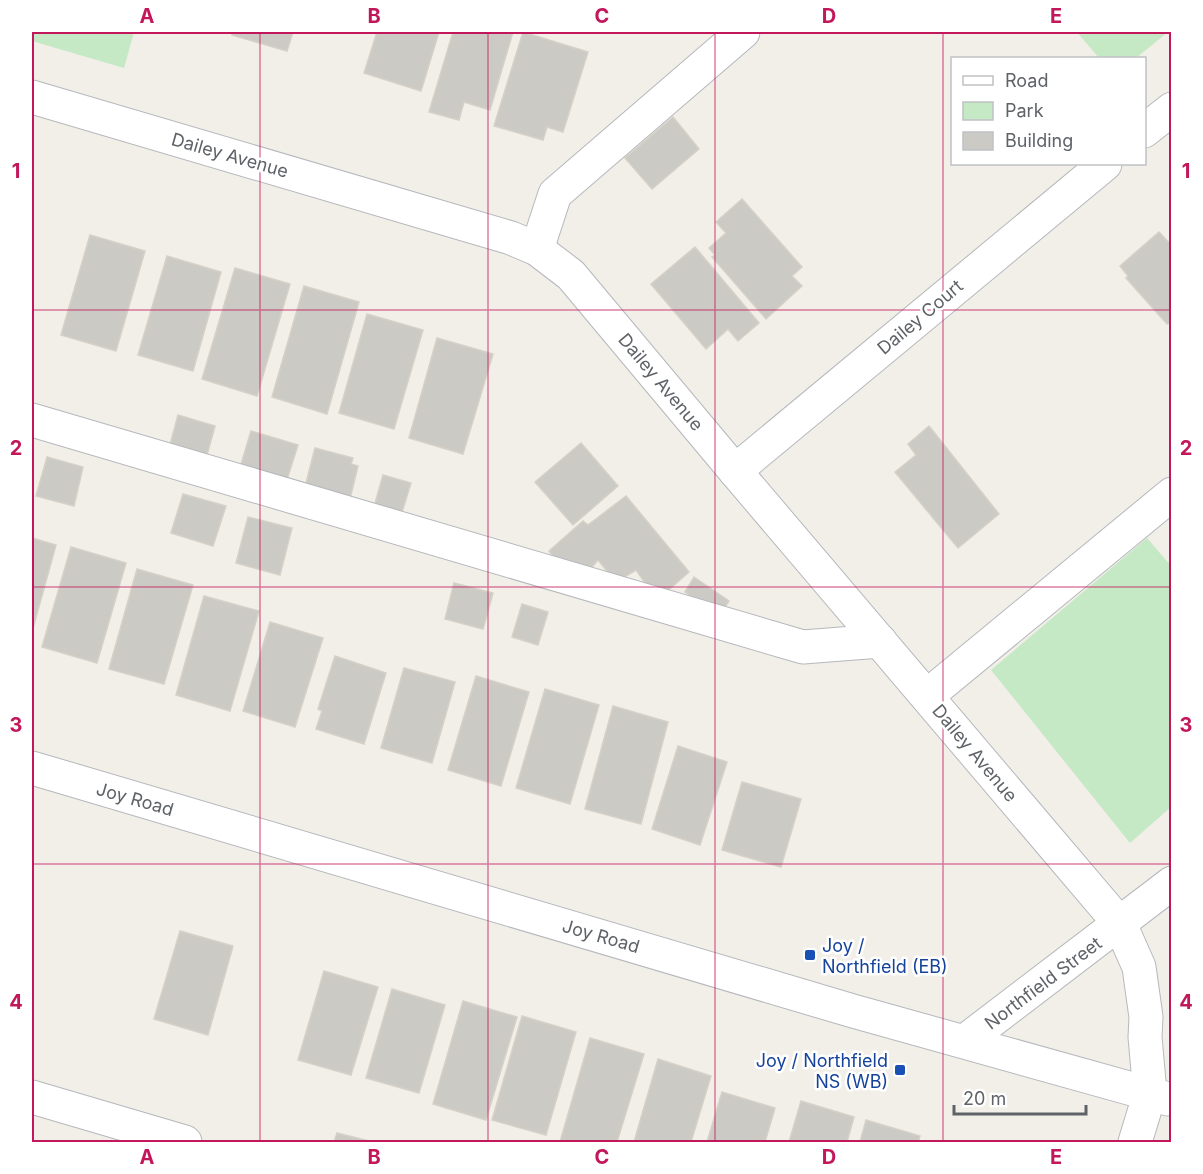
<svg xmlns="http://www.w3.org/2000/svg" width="1203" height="1174" font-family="Inter,sans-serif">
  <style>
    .green { fill: #c5e8c5 }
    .building { fill: #cccac5; stroke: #d6d1c6; stroke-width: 1.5 }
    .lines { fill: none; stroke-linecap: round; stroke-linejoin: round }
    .minor-casing { stroke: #b5b8bc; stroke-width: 35 }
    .minor { stroke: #fff; stroke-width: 33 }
    .grid { fill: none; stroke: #c2185b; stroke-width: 1.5; stroke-opacity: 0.55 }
    .transit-dot { fill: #1a4fb4; stroke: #fff; stroke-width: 2 }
    .labels { text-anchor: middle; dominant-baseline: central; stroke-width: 5; stroke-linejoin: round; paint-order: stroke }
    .street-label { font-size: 18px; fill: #5f6368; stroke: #fff }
    .transit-label { font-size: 18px; fill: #164399; stroke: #fff; text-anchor: start }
    .neatline { fill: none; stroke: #c2185b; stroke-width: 2 }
    .grid-label { font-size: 20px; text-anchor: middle; font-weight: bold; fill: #c2185b }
  </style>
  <rect width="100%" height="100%" fill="#f1efe8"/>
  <g class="green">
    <path d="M 32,32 L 134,32 L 124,68 L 32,41 Z"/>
    <path d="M 1077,32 L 1168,32 L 1136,58 L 1099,58 Z"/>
    <path d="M 1147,538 L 1171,566 L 1171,807 L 1130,843 L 991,670 Z"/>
  </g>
  <g class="building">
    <path d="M 233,32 L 293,32 L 287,51 L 232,35 Z"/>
    <path d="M 377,32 L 439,32 L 421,91 L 364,73 Z"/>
    <path d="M 453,32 L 513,32 L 490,110 L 464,102 L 459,120 L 429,112 Z"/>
    <path d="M 523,32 L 588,52 L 563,132 L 547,127 L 543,140 L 494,126 Z"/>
    <path d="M 673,117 L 699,149 L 652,189 L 625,158 Z"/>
    <path d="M 742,199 L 802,267 L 792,276 L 802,286 L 766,319 L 712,257 L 715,255 L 709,248 L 726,233 L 716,222 Z"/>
    <path d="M 1159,232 L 1172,246 L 1172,321 L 1167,324 L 1126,278 L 1128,276 L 1120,266 Z"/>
    <path d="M 90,235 L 145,251 L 116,351 L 61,335 Z"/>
    <path d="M 695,247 L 759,323 L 738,341 L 728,329 L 706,349 L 651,284 Z"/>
    <path d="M 167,256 L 221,272 L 193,371 L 138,355 Z"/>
    <path d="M 235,268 L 290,284 L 257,396 L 202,379 Z"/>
    <path d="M 304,286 L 359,302 L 327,414 L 272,397 Z"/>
    <path d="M 367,314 L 423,330 L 394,429 L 339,413 Z"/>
    <path d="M 437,338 L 493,354 L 463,454 L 409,438 Z"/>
    <path d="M 178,415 L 215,426 L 204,466 L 167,456 Z"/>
    <path d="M 929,426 L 999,514 L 958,548 L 895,472 L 916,455 L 908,444 Z"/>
    <path d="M 251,431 L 298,445 L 285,486 L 239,471 Z"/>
    <path d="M 581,443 L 618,486 L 573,525 L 535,482 Z"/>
    <path d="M 315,448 L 353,458 L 351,464 L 358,466 L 348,507 L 303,495 Z"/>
    <path d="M 47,457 L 83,467 L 74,506 L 36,496 Z"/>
    <path d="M 383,475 L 411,483 L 399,522 L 372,514 Z"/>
    <path d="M 183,494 L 226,506 L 213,546 L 171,533 Z"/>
    <path d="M 626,496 L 689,572 L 664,594 L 650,590 L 636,570 L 616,582 L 598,560 L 588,572 L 564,572 L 549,551 L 583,521 L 588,525 Z"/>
    <path d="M 248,517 L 292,528 L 280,575 L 236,563 Z"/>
    <path d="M 32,538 L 56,545 L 32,632 Z"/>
    <path d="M 71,547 L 126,563 L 97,663 L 42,647 Z"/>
    <path d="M 137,569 L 193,585 L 164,684 L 109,669 Z"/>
    <path d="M 694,577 L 729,601 L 720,615 L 685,592 Z"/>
    <path d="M 454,583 L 493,593 L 483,629 L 445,619 Z"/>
    <path d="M 204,596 L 259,611 L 230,711 L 176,695 Z"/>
    <path d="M 522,604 L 548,612 L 538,645 L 512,637 Z"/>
    <path d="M 270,622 L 323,638 L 295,727 L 243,711 Z"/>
    <path d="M 335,656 L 386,673 L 364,744 L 316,729 L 322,711 L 318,709 Z"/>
    <path d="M 404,668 L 455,682 L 432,763 L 381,748 Z"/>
    <path d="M 476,676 L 529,692 L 501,786 L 448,770 Z"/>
    <path d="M 545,689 L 599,705 L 570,804 L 516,788 Z"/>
    <path d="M 613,706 L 668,722 L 641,824 L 585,809 Z"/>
    <path d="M 678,746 L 727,762 L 700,845 L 652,829 Z"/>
    <path d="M 742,782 L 801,799 L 781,867 L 722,850 Z"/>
    <path d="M 180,931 L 233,946 L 208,1035 L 154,1019 Z"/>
    <path d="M 324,971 L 378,987 L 351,1075 L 298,1060 Z"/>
    <path d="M 392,989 L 445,1005 L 419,1093 L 366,1078 Z"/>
    <path d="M 463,1001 L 517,1017 L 486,1120 L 433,1104 Z"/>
    <path d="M 522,1016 L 576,1032 L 546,1135 L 492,1120 Z"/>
    <path d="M 590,1038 L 644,1054 L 617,1142 L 560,1142 Z"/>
    <path d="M 658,1059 L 711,1076 L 691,1142 L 634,1142 Z"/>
    <path d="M 722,1092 L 775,1108 L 765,1142 L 707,1142 Z"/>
    <path d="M 801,1101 L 854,1117 L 847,1142 L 789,1142 Z"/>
    <path d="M 866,1120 L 920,1136 L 918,1142 L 860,1142 Z"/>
    <path d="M 337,1133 L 373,1142 L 334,1142 Z"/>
  </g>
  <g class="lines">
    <defs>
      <g id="minor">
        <path d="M 32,97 L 511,238 L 537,249 L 571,275 L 735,471 L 1120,924 L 1139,967 L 1146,1017 L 1145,1037 L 1150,1093 L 1135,1142"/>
        <path d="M 1144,131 L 1172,109"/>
        <path d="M 537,249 L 555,194 L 743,32"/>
        <path d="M 32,420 L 803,647 L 880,641"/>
        <path d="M 735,471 L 1105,164"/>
        <path d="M 927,696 L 1172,494"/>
        <path d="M 32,768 L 853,1011 L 1168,1099"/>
        <path d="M 965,1041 L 1172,883"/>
        <path d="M 32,1097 L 185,1142"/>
      </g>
    </defs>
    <use href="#minor" class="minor-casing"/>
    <use href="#minor" class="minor"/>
  </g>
  <path class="grid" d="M 260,32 L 260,1142M 488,32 L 488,1142M 715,32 L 715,1142M 943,32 L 943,1142M 32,310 L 1172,310M 32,587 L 1172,587M 32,864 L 1172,864"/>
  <g class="transit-dot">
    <rect x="804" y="949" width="12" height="12" rx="3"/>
    <rect x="894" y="1064" width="12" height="12" rx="3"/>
  </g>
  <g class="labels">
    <g class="street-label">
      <text transform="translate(230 155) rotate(16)">Dailey Avenue</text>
      <text transform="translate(920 317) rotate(-40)">Dailey Court</text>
      <text transform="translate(661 382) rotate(50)">Dailey Avenue</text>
      <text transform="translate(975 753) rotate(50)">Dailey Avenue</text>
      <text transform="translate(135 799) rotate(16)">Joy Road</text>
      <text transform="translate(601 936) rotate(16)">Joy Road</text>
      <text transform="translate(1043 983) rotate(-37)">Northfield Street</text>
    </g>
    <g class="transit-label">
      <text x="822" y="945">Joy /<tspan x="822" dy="21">Northfield (EB)</tspan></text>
      <text x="888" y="1060" text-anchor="end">Joy / Northfield<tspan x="888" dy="21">NS (WB)</tspan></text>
    </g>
  </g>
  <rect width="1203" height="1174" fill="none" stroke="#ffffff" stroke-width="66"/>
  <rect x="951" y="57" width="195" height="108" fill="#ffffff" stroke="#bfc1c3" stroke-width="1.5"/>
  <rect x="963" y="76" width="30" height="9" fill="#ffffff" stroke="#bfc1c3" stroke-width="1.5"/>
  <text x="1005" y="87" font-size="18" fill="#5f6368">Road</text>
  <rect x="963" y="102" width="30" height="18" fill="#c5e8c5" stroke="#bfc1c3" stroke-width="1.5"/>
  <text x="1005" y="117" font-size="18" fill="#5f6368">Park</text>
  <rect x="963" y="132" width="30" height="18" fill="#cccac5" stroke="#bfc1c3" stroke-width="1.5"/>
  <text x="1005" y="147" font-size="18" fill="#5f6368">Building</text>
  <path d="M954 1105v9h132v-9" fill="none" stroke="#5f6368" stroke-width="3"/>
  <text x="963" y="1105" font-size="18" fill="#5f6368" stroke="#ffffff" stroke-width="4.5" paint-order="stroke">20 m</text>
  <rect x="33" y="33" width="1137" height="1108" class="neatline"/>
  <g class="grid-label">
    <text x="147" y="23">A</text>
    <text x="374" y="23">B</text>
    <text x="602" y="23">C</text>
    <text x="829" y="23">D</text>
    <text x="1056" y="23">E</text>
    <text x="16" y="178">1</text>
    <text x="1186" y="178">1</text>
    <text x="16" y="455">2</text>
    <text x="1186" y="455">2</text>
    <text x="16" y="732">3</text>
    <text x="1186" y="732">3</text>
    <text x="16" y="1009">4</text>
    <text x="1186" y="1009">4</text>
    <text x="147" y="1164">A</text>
    <text x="374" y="1164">B</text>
    <text x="602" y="1164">C</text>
    <text x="829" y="1164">D</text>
    <text x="1056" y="1164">E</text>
  </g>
</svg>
